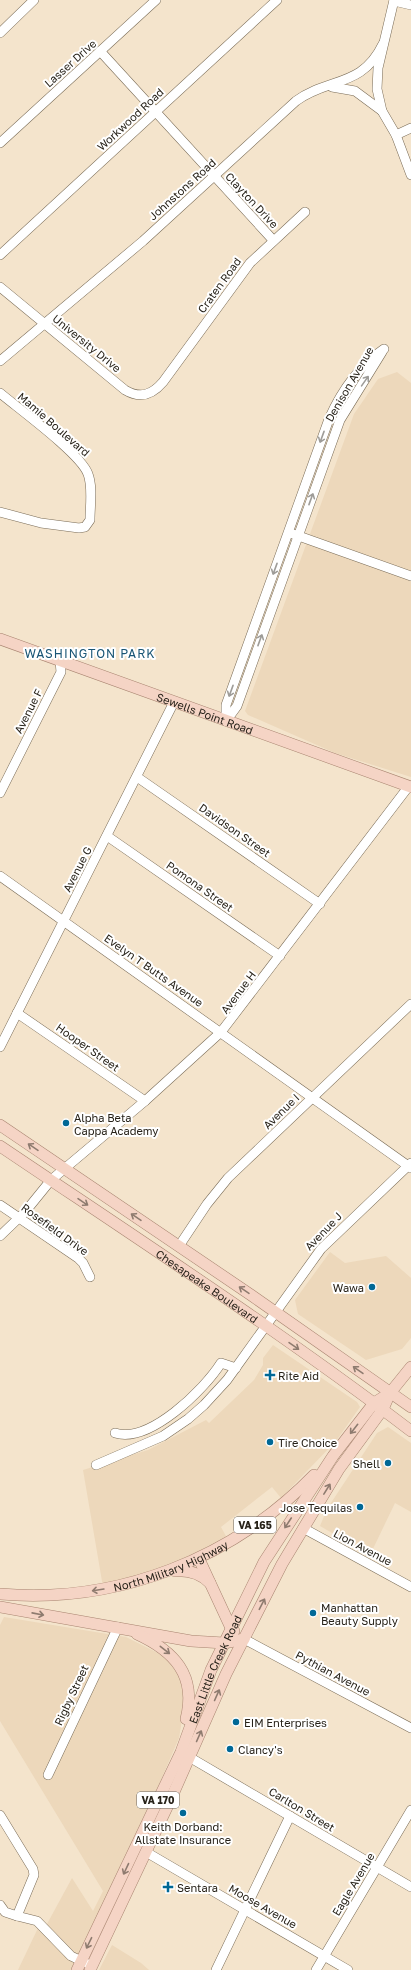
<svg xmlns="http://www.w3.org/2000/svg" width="411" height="1970" font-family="'Golos Text',sans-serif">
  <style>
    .built { fill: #edd8bb }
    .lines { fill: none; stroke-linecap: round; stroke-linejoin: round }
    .minor-casing { stroke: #7a6c57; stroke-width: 10 }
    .major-casing { stroke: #a88470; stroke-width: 12 }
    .minor { stroke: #fff; stroke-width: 9 }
    .major { stroke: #f5d4c5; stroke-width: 11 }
    .oneway { stroke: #9e9c98 }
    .oneway2 { stroke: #8e7b6f }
    .poi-dot { fill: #006896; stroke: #fff; stroke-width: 1.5 }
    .labels { text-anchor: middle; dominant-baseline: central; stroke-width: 4; stroke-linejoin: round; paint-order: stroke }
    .shield { fill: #fff; stroke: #68645e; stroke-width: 1 }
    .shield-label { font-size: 10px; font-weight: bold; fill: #272219 }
    .street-label { font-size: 11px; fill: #272219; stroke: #fff }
    .poi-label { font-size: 11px; fill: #272219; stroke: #fff; text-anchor: start }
    .neighbourhood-label { font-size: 12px; letter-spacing: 1px; fill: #195575; stroke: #fff }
  </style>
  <rect width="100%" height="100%" fill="#f4e4cc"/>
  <g class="built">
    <path d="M 397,372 L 411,383 L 411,777 L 335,753 L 248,715 L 245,711 L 354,414 L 378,379 Z"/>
    <path d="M 330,1252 L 345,1263 L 386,1256 L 411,1278 L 411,1338 L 402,1349 L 366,1360 L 298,1314 L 295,1300 Z"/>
    <path d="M 273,1345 L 357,1402 L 360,1407 L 336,1441 L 281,1498 L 272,1487 L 221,1527 L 227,1538 L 167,1567 L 103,1587 L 83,1470 L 148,1450 L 206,1420 L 209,1423 L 254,1380 L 263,1365 L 263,1358 Z"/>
    <path d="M 388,1427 L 411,1443 L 411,1512 L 395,1503 L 370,1555 L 320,1526 L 327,1509 L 377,1433 Z"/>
    <path d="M 4,1617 L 126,1637 L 162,1655 L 179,1672 L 184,1694 L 184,1708 L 179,1738 L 148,1810 L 71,1970 L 18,1970 L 38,1928 L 47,1924 L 72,1878 L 93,1911 L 103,1891 L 0,1721 L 0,1625 Z"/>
    <path d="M 112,1945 L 141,1963 L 149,1970 L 99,1970 Z"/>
  </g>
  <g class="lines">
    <defs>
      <g id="minor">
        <path d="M 394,0 L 378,68 L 377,89 L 382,111 L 396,135 L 411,175"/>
        <path d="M 394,1 L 411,5"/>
        <path d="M 0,33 L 34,0"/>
        <path d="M 100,51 L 273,240"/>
        <path d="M 332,87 L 355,91 L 382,111"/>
        <path d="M 396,135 L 411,128"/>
        <path d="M 0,143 L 156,0"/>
        <path d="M 0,255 L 277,0"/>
        <path d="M 0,287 L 125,390 C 140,399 152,395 163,382 L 250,263 L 305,212"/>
        <path d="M 0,361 L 143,241 L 296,101 C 329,77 362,88 383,44"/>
        <path d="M 0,393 C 19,409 81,454 88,474 C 93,487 90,505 90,520 L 85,527 L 79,528 L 41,523 L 0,512"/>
        <path d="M 293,534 L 411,576"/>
        <path d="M 226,721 L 226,705 L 329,419 C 341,392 359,366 384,349"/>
        <path d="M 226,721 L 237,706 L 340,420 L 382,352"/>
        <path d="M 137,777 L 320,904"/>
        <path d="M 0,793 L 61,672 L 60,661"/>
        <path d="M 107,836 L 280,956"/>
        <path d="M 0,876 L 411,1168"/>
        <path d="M 17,1013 L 145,1101"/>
        <path d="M 0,1047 L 174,702"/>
        <path d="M 0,1205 L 78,1258 L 83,1263 L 90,1277"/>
        <path d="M 0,1236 L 25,1212 L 51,1180 L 145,1101 L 221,1032 L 409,786"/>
        <path d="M 179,1246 L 207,1204 L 228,1178 L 411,1004"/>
        <path d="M 115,1433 C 149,1444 204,1390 221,1363 L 236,1368"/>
        <path d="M 96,1465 L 163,1436 L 188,1419 L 204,1405 L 227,1380 L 321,1249 L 411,1163"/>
        <path d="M 303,1528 L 411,1587"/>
        <path d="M 244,1639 L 411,1728"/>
        <path d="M 184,1754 L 411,1887"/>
        <path d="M 48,1775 L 118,1627"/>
        <path d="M 0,1815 L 33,1869 L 34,1875 L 17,1916 L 5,1912 L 0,1905"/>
        <path d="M 146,1852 L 348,1970"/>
        <path d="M 17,1916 L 37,1921 L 71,1956 L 86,1963"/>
        <path d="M 216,1970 L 290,1816"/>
        <path d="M 316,1970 L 411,1810"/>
      </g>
      <g id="major">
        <path id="s1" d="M 0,639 L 411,787"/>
        <path d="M 0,1125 L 251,1295 L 411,1407"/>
        <path id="s2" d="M 0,1146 C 138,1239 278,1330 411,1431"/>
        <path d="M 199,1559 L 231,1628 L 234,1631"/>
        <path d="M 175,1571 C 188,1570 200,1573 210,1583"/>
        <path id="s3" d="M 0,1594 C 118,1604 232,1559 314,1475"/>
        <path d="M 0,1607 L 191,1641 L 224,1643 L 244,1639"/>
        <path d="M 137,1634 C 174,1651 197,1675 186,1719"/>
        <path id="s4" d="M 77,1970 L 181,1752 L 211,1670 L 264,1562 L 333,1456 L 374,1403 L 390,1393"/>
        <path d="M 90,1970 L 170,1801 L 226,1674 L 282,1564 L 339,1469 L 383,1409 L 390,1393 L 411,1367"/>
      </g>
    </defs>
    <use href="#minor" class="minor-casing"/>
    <use href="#major" class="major-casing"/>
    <use href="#minor" class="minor"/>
    <use href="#major" class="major"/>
  </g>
  <defs><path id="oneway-shaft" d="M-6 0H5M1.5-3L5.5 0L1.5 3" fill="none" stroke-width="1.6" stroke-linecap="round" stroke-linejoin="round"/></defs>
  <g class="oneway">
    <use href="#oneway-shaft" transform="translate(365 381) rotate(-55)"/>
    <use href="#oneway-shaft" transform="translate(322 437) rotate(110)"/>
    <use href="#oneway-shaft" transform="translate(311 499) rotate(-70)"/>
    <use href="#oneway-shaft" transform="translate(275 569) rotate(110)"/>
    <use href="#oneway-shaft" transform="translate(260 640) rotate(-70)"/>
    <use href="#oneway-shaft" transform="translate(231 691) rotate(110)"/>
  </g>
  <g class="oneway2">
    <use href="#oneway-shaft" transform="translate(33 1147) rotate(-146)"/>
    <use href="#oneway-shaft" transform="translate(83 1202) rotate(34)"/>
    <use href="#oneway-shaft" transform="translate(136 1217) rotate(-146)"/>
    <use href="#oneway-shaft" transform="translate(244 1290) rotate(-146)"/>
    <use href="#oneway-shaft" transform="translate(294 1346) rotate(35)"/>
    <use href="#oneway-shaft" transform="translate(358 1370) rotate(-145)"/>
    <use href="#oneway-shaft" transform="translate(354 1429) rotate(128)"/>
    <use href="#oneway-shaft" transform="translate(327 1489) rotate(-58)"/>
    <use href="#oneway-shaft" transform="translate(288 1523) rotate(123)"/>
    <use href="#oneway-shaft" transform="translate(98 1590) rotate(171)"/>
    <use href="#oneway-shaft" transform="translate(262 1604) rotate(-63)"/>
    <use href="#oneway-shaft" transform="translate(38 1614) rotate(11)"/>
    <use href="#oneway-shaft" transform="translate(165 1650) rotate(38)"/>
    <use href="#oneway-shaft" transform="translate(217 1695) rotate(-66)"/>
    <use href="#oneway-shaft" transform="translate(199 1736) rotate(-66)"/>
    <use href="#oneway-shaft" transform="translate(126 1869) rotate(115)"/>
    <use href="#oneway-shaft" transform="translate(89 1943) rotate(116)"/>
  </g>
  <g class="poi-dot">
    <circle cx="66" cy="1123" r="4"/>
    <circle cx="372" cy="1287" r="4"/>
    <path d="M268 1369h4v4h4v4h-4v4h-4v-4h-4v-4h4z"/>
    <circle cx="270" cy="1442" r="4"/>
    <circle cx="388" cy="1463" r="4"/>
    <circle cx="360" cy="1507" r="4"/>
    <circle cx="313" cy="1613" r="4"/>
    <circle cx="236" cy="1722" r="4"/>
    <circle cx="230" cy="1749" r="4"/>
    <circle cx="183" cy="1813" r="4"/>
    <path d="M166 1881h4v4h4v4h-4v4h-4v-4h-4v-4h4z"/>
  </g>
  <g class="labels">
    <g class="shield">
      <rect x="234" y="1517" width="42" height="16" rx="3"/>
      <rect x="137" y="1792" width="42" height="16" rx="3"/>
    </g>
    <g class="shield-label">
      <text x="255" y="1525">VA 165</text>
      <text x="158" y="1800">VA 170</text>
    </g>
    <g class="street-label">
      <text transform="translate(70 63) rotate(-42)">Lasser Drive</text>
      <text transform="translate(130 119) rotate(-43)">Workwood Road</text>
      <text transform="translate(182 189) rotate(-42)">Johnstons Road</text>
      <text transform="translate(252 200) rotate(47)">Clayton Drive</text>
      <text transform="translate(219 285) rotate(-54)">Craten Road</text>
      <text transform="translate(87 343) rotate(39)">University Drive</text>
      <text transform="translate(349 384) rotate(-60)">Denison Avenue</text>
      <text transform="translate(54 424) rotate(41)">Mamie Boulevard</text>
      <text transform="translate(28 711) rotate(-63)">Avenue F</text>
      <text stroke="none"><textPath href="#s1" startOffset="218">Sewells Point Road</textPath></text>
      <text transform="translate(235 830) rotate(35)">Davidson Street</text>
      <text transform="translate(77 869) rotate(-63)">Avenue G</text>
      <text transform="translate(200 886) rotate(35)">Pomona Street</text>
      <text transform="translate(154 970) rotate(35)">Evelyn T Butts Avenue</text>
      <text transform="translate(238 992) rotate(-53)">Avenue H</text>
      <text transform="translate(88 1047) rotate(35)">Hooper Street</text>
      <text transform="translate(281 1111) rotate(-44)">Avenue I</text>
      <text transform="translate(55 1229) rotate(36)">Rosefield Drive</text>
      <text transform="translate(323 1231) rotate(-46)">Avenue J</text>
      <text stroke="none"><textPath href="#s2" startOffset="250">Chesapeake Boulevard</textPath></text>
      <text transform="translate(363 1547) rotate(28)">Lion Avenue</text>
      <text stroke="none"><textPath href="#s3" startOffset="175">North Military Highway</textPath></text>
      <text stroke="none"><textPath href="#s4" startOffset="331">East Little Creek Road</textPath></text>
      <text transform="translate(333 1673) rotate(28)">Pythian Avenue</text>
      <text transform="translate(71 1695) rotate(-65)">Rigby Street</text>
      <text transform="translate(302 1809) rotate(31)">Carlton Street</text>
      <text transform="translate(353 1884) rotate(-59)">Eagle Avenue</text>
      <text transform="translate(263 1906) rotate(30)">Moose Avenue</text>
    </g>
    <g class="poi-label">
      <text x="74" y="1117">Alpha Beta<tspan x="74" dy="13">Cappa Academy</tspan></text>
      <text x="364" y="1287" text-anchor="end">Wawa</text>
      <text x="278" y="1375">Rite Aid</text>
      <text x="278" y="1442">Tire Choice</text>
      <text x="380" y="1463" text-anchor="end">Shell</text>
      <text x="352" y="1507" text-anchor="end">Jose Tequilas</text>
      <text x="321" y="1607">Manhattan<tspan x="321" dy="13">Beauty Supply</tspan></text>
      <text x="244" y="1722">EIM Enterprises</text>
      <text x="238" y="1749">Clancy's</text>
      <text x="183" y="1826" text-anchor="middle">Keith Dorband:<tspan x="183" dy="13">Allstate Insurance</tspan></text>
      <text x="177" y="1887">Sentara</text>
    </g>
    <g class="neighbourhood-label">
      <text x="90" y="653">WASHINGTON PARK</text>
    </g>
  </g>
</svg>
